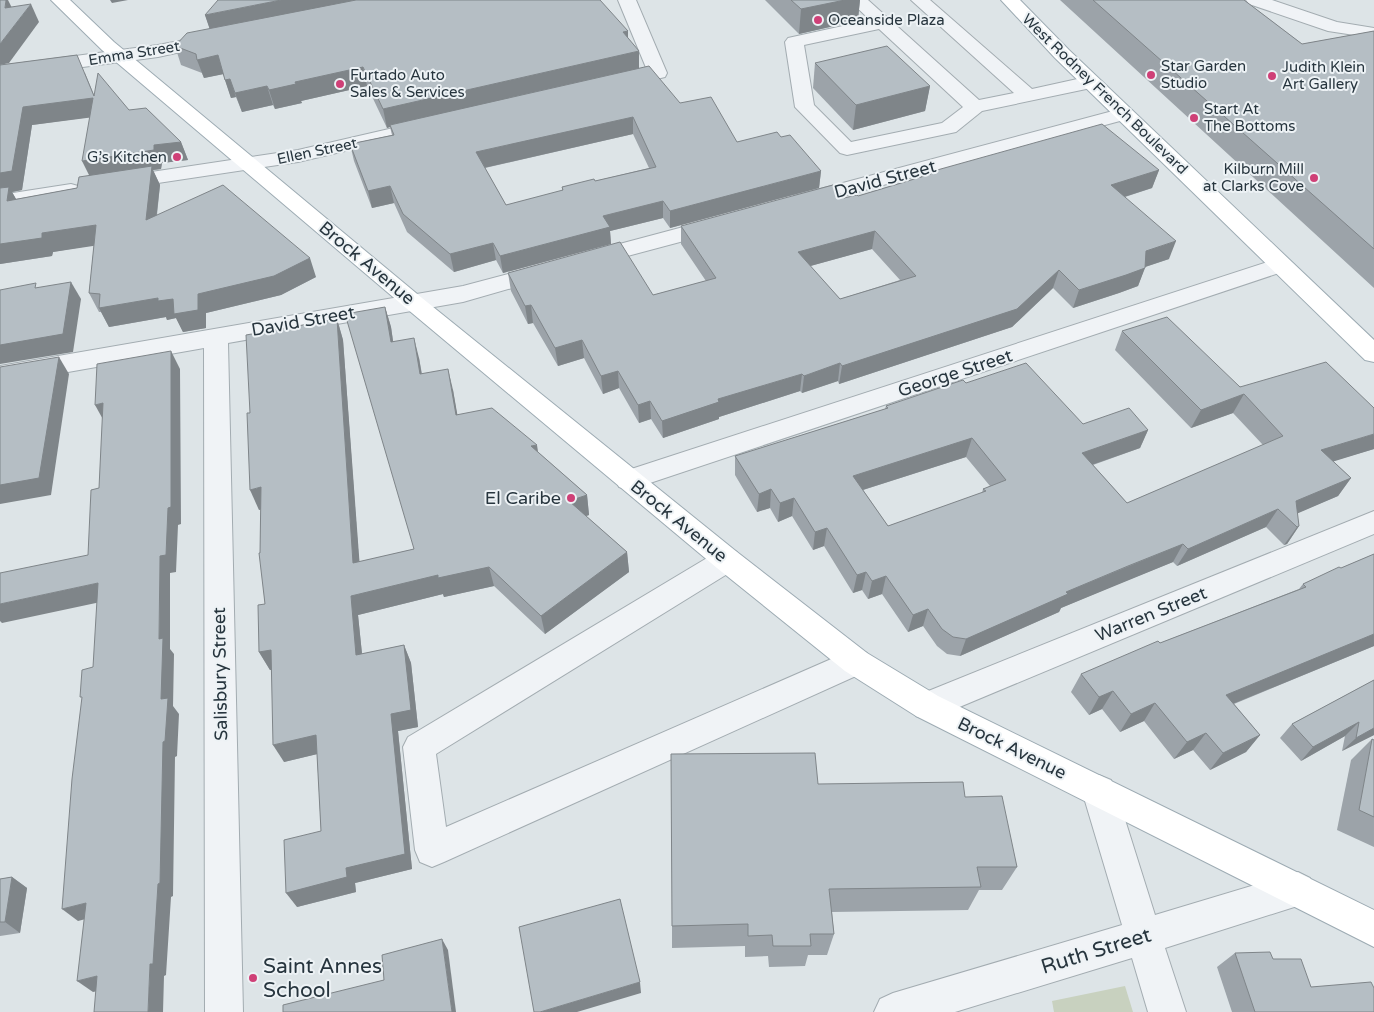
<svg xmlns="http://www.w3.org/2000/svg" width="1374" height="1012" font-family="'Varela Round',sans-serif">
  <style>
    .green { fill: #c8d1bf }
    .lines { fill: none; stroke-linecap: round; stroke-linejoin: round }
    .minor-casing { stroke: #a3acb1; stroke-width: 2 }
    .major-casing { stroke: #9dabb3; stroke-width: 2 }
    .minor { fill: #f0f3f6; fill-rule: evenodd }
    .major { fill: #fff; fill-rule: evenodd }
    .wall { fill: #9ca3a9; fill-rule: evenodd }
    .shaded-wall { fill: #7f8589 }
    .building { fill: #b5bec4; stroke: #7f8589; fill-rule: evenodd }
    .poi-dot { fill: #cf4077; stroke: #edf2f5; stroke-width: 2 }
    .labels { text-anchor: middle; dominant-baseline: central; stroke-width: 4; stroke-linejoin: round; paint-order: stroke }
    .far-poi-label { font-size: 15px; fill: #27353e; stroke: #edf2f5; text-anchor: start }
    .far-street-label { font-size: 15px; fill: #27353e; stroke: #edf2f5 }
    .street-label { font-size: 18px; fill: #27353e; stroke: #edf2f5 }
    .poi-label { font-size: 18px; fill: #27353e; stroke: #edf2f5; text-anchor: end }
    .near-street-label { font-size: 21px; fill: #27353e; stroke: #edf2f5 }
    .near-poi-label { font-size: 21px; fill: #27353e; stroke: #edf2f5; text-anchor: start }
  </style>
  <rect width="100%" height="100%" fill="#dde4e7"/>
  <path class="green" d="M 1125,986 L 1133,1012 L 1054,1012 L 1052,1001 Z"/>
  <g class="lines">
    <defs>
      <g id="minor">
        <path d="M 618,0 L 636,0 L 667,73 L 665,77 L 620,88 L 613,86 L 611,82 L 613,78 L 647,70 Z"/>
        <path d="M 849,0 L 868,0 L 979,100 L 1014,93 L 911,0 L 930,0 L 1032,89 L 1091,76 L 1098,78 L 1100,82 L 1098,86 L 1091,88 L 982,111 L 956,132 L 847,155 L 840,153 L 795,107 L 785,42 L 788,38 L 870,20 ZM 879,29 L 963,107 L 942,123 L 851,142 L 814,105 L 804,45 Z"/>
        <path d="M 1246,0 L 1272,0 L 1337,22 L 1374,28 L 1374,38 L 1328,31 L 1249,4 Z"/>
        <path d="M 211,35 L 217,36 L 220,40 L 217,44 L 158,57 L 0,78 L 0,66 L 158,45 Z"/>
        <path d="M 1124,108 L 1131,110 L 1134,114 L 1131,118 L 802,207 L 794,206 L 791,201 L 794,196 Z"/>
        <path d="M 428,120 L 435,122 L 438,126 L 435,130 L 298,162 L 118,189 L 111,187 L 107,183 L 111,179 L 118,177 L 298,150 Z"/>
        <path d="M 71,184 L 78,186 L 82,190 L 78,194 L 0,207 L 0,195 Z"/>
        <path d="M 717,218 L 725,220 L 728,225 L 725,230 L 590,266 L 582,264 L 579,259 L 582,254 Z"/>
        <path d="M 1280,258 L 1288,260 L 1291,265 L 1288,270 L 629,490 L 619,487 L 616,480 L 619,473 Z"/>
        <path d="M 546,264 L 554,266 L 557,271 L 554,276 L 463,302 L 228,343 L 243,1012 L 205,1012 L 204,348 L 0,384 L 0,366 L 463,286 Z"/>
        <path d="M 1374,511 L 1374,534 L 938,716 L 927,720 L 916,716 L 911,706 L 916,696 Z"/>
        <path d="M 727,548 L 737,552 L 741,560 L 737,568 L 436,754 L 446,827 L 845,653 L 856,649 L 867,653 L 871,662 L 867,671 L 444,862 L 432,867 L 420,862 L 415,850 L 403,747 L 408,737 L 717,552 Z"/>
        <path d="M 1099,775 L 1111,780 L 1116,791 L 1155,915 L 1298,872 L 1310,878 L 1316,890 L 1310,902 L 1165,948 L 1186,1012 L 1148,1012 L 1132,958 L 955,1012 L 874,1012 L 880,999 L 893,993 L 1122,925 L 1082,791 L 1087,780 Z"/>
      </g>
      <g id="major">
        <path d="M 51,0 L 70,0 L 114,42 L 422,298 L 737,552 L 867,653 L 938,696 L 1374,910 L 1374,947 L 916,716 L 845,671 L 717,568 L 406,308 L 102,50 Z"/>
        <path d="M 1001,0 L 1020,0 L 1069,50 L 1374,340 L 1374,362 L 1365,360 L 1055,58 Z"/>
      </g>
    </defs>
    <use href="#minor" class="minor-casing"/>
    <use href="#major" class="major-casing"/>
    <use href="#minor" class="minor"/>
    <use href="#major" class="major"/>
  </g>
  <g class="wall">
    <path d="M 765,0 L 860,0 L 858,19 L 843,22 L 843,24 L 799,34 Z"/>
    <path d="M 1060,0 L 1244,0 L 1302,44 L 1374,31 L 1374,288 Z"/>
    <path d="M 205,15 L 628,31 L 628,38 L 639,68 L 680,103 L 737,142 L 781,137 L 821,171 L 819,188 L 670,228 L 663,218 L 610,231 L 611,244 L 503,273 L 496,260 L 454,272 L 407,232 L 394,203 L 372,208 L 354,161 L 350,144 L 392,135 L 390,127 L 387,128 L 367,86 L 301,101 L 302,103 L 275,109 L 273,105 L 242,112 L 236,97 L 231,98 L 223,74 L 204,78 L 202,73 L 181,65 L 175,46 L 210,29 ZM 633,134 L 649,168 L 595,181 L 562,187 L 562,191 L 506,205 L 485,168 Z"/>
    <path d="M 815,63 L 930,86 L 925,111 L 853,130 L 813,88 Z"/>
    <path d="M 0,65 L 85,73 L 94,95 L 129,110 L 181,142 L 188,160 L 162,163 L 161,169 L 153,170 L 160,185 L 157,215 L 316,277 L 281,295 L 206,313 L 206,328 L 183,332 L 176,318 L 167,320 L 166,317 L 109,327 L 101,312 L 99,312 L 89,293 L 94,245 L 53,252 L 52,256 L 0,264 ZM 90,117 L 89,175 L 77,188 L 16,199 L 12,192 L 22,190 L 32,125 Z"/>
    <path d="M 1159,170 L 1152,188 L 1125,197 L 1169,259 L 1145,267 L 1138,286 L 1119,293 L 1073,308 L 1053,288 L 1012,327 L 839,384 L 838,381 L 802,393 L 800,391 L 719,417 L 719,419 L 663,438 L 651,419 L 639,423 L 619,388 L 603,394 L 584,358 L 558,366 L 533,323 L 528,324 L 511,291 L 508,273 L 653,295 L 706,281 L 681,244 L 681,226 L 858,196 L 929,174 L 930,172 ZM 872,249 L 900,280 L 840,299 L 810,266 Z"/>
    <path d="M 385,307 L 391,327 L 393,341 L 419,358 L 422,374 L 453,390 L 457,415 L 538,452 L 587,495 L 589,515 L 586,516 L 627,552 L 629,572 L 545,634 L 494,586 L 444,597 L 443,594 L 358,615 L 362,654 L 404,645 L 411,663 L 418,727 L 398,731 L 412,869 L 355,883 L 356,892 L 297,907 L 321,831 L 317,754 L 284,762 L 271,670 L 270,670 L 259,652 L 265,604 L 260,553 L 261,509 L 259,510 L 250,413 L 337,319 L 343,340 L 359,562 L 414,549 Z"/>
    <path d="M 1122,331 L 1374,449 L 1333,461 L 1351,478 L 1338,496 L 1297,513 L 1299,526 L 1287,544 L 1284,545 L 1266,527 L 1177,566 L 1173,562 L 1118,584 L 1061,608 L 1059,612 L 960,656 L 947,654 L 937,646 L 923,626 L 908,632 L 882,594 L 868,599 L 862,590 L 853,593 L 824,546 L 813,550 L 792,516 L 778,522 L 770,508 L 757,512 L 735,475 L 735,456 L 885,409 L 886,406 L 966,383 L 1083,424 L 1148,430 L 1140,448 L 1093,465 L 1127,503 L 1263,445 L 1233,413 L 1191,428 L 1115,350 ZM 966,457 L 990,486 L 983,489 L 982,493 L 888,526 L 863,490 Z"/>
    <path d="M 1374,554 L 1374,646 L 1234,704 L 1260,735 L 1246,752 L 1210,770 L 1193,750 L 1174,759 L 1144,721 L 1120,732 L 1102,709 L 1089,715 L 1071,692 L 1081,674 L 1160,643 L 1299,589 L 1303,584 L 1341,568 Z"/>
    <path d="M 1374,680 L 1374,735 L 1342,751 L 1345,736 L 1301,761 L 1280,738 L 1292,724 Z"/>
    <path d="M 1372,739 L 1374,740 L 1374,847 L 1337,830 L 1351,760 Z"/>
    <path d="M 818,784 L 965,797 L 1017,867 L 1002,890 L 979,890 L 968,910 L 832,912 L 834,934 L 827,955 L 808,955 L 805,966 L 769,967 L 768,956 L 745,957 L 745,946 L 672,948 L 672,926 Z"/>
    <path d="M 12,877 L 27,888 L 20,933 L 0,936 L 0,879 Z"/>
    <path d="M 1235,953 L 1273,959 L 1311,987 L 1374,1012 L 1232,1012 L 1217,967 Z"/>
  </g>
  <g class="shaded-wall">
    <path d="M 6,0 L 8,0 L 15,14 L 5,8 Z"/>
    <path d="M 110,0 L 128,0 L 112,3 Z"/>
    <path d="M 281,0 L 378,0 L 211,33 L 205,15 Z"/>
    <path d="M 844,0 L 860,0 L 858,19 L 843,22 L 843,24 L 799,34 L 801,9 Z"/>
    <path d="M 31,4 L 39,22 L 9,63 L 0,65 L 0,44 Z"/>
    <path d="M 628,31 L 628,49 L 623,32 Z"/>
    <path d="M 639,51 L 639,70 L 390,125 L 390,127 L 387,128 L 383,109 Z"/>
    <path d="M 218,55 L 224,74 L 204,78 L 197,60 Z"/>
    <path d="M 363,67 L 367,86 L 301,101 L 302,103 L 275,109 L 269,90 L 295,82 Z"/>
    <path d="M 230,79 L 236,97 L 231,98 L 225,80 Z"/>
    <path d="M 267,86 L 273,105 L 242,112 L 235,93 Z"/>
    <path d="M 930,86 L 925,111 L 853,130 L 856,105 Z"/>
    <path d="M 93,98 L 102,116 L 32,125 L 22,190 L 12,192 L 20,206 L 18,219 L 0,194 L 0,173 L 23,107 Z"/>
    <path d="M 633,117 L 633,134 L 479,169 L 476,152 Z"/>
    <path d="M 181,142 L 188,160 L 162,163 L 161,169 L 153,170 L 160,185 L 154,238 L 91,179 L 82,161 L 154,145 Z"/>
    <path d="M 1159,170 L 1152,188 L 1105,203 L 1111,185 Z"/>
    <path d="M 821,171 L 819,188 L 670,228 L 670,211 Z"/>
    <path d="M 390,186 L 394,203 L 372,208 L 368,191 Z"/>
    <path d="M 663,201 L 663,218 L 610,231 L 611,244 L 503,273 L 500,256 L 603,216 Z"/>
    <path d="M 96,225 L 106,244 L 53,252 L 52,256 L 0,264 L 0,244 L 42,233 Z"/>
    <path d="M 875,231 L 872,249 L 796,270 L 798,252 Z"/>
    <path d="M 1176,241 L 1169,259 L 1139,269 L 1146,251 Z"/>
    <path d="M 493,243 L 496,260 L 454,272 L 450,254 Z"/>
    <path d="M 310,258 L 316,277 L 281,295 L 206,313 L 206,328 L 183,332 L 176,318 L 167,320 L 166,317 L 109,327 L 99,308 L 158,298 L 198,294 Z"/>
    <path d="M 1145,268 L 1138,286 L 1119,293 L 1073,308 L 1079,290 Z"/>
    <path d="M 1059,270 L 1053,288 L 1012,327 L 839,384 L 842,366 Z"/>
    <path d="M 71,282 L 81,299 L 73,352 L 0,364 L 0,345 Z"/>
    <path d="M 531,305 L 533,323 L 528,324 L 525,306 Z"/>
    <path d="M 385,307 L 391,327 L 396,362 L 391,342 Z"/>
    <path d="M 337,319 L 343,340 L 361,582 L 353,563 Z"/>
    <path d="M 414,338 L 419,358 L 425,395 L 420,374 Z"/>
    <path d="M 582,340 L 584,358 L 558,366 L 555,348 Z"/>
    <path d="M 171,351 L 180,369 L 181,524 L 178,525 L 176,572 L 170,573 L 170,649 L 174,654 L 173,706 L 179,714 L 177,756 L 175,757 L 173,896 L 171,897 L 166,975 L 164,976 L 163,1012 L 148,1012 L 161,699 L 159,639 L 160,556 Z"/>
    <path d="M 59,357 L 69,374 L 51,495 L 0,504 L 0,485 Z"/>
    <path d="M 840,363 L 838,381 L 802,393 L 804,376 Z"/>
    <path d="M 448,369 L 453,390 L 461,435 L 456,415 Z"/>
    <path d="M 618,371 L 619,388 L 603,394 L 601,376 Z"/>
    <path d="M 802,374 L 800,391 L 719,417 L 719,419 L 663,438 L 662,421 L 718,399 Z"/>
    <path d="M 1244,394 L 1233,413 L 1191,428 L 1201,410 Z"/>
    <path d="M 650,401 L 651,419 L 639,423 L 638,405 Z"/>
    <path d="M 103,403 L 105,423 L 95,405 Z"/>
    <path d="M 1148,430 L 1140,448 L 1074,471 L 1082,453 Z"/>
    <path d="M 1374,434 L 1374,449 L 1309,469 L 1321,450 Z"/>
    <path d="M 972,438 L 966,457 L 850,494 L 853,476 Z"/>
    <path d="M 537,445 L 540,465 L 531,446 Z"/>
    <path d="M 1351,478 L 1338,496 L 1287,518 L 1296,501 Z"/>
    <path d="M 261,487 L 270,507 L 259,510 L 250,490 Z"/>
    <path d="M 771,489 L 770,508 L 757,512 L 759,494 Z"/>
    <path d="M 587,495 L 589,515 L 571,521 L 569,501 Z"/>
    <path d="M 794,498 L 792,516 L 778,522 L 780,503 Z"/>
    <path d="M 1278,509 L 1266,527 L 1177,566 L 1188,549 Z"/>
    <path d="M 1299,526 L 1287,544 L 1284,545 L 1297,527 Z"/>
    <path d="M 827,528 L 824,546 L 813,550 L 815,532 Z"/>
    <path d="M 1183,544 L 1173,562 L 1061,608 L 1059,612 L 960,656 L 966,639 L 1066,592 Z"/>
    <path d="M 627,552 L 629,572 L 545,634 L 541,616 Z"/>
    <path d="M 489,567 L 494,586 L 444,597 L 443,594 L 358,615 L 364,673 L 356,655 L 351,596 L 438,575 Z"/>
    <path d="M 866,572 L 862,590 L 853,593 L 857,575 Z"/>
    <path d="M 886,576 L 882,594 L 868,599 L 872,581 Z"/>
    <path d="M 98,583 L 110,600 L 2,623 L 0,621 L 0,604 Z"/>
    <path d="M 928,609 L 923,626 L 908,632 L 913,615 Z"/>
    <path d="M 1374,634 L 1374,646 L 1213,712 L 1226,695 Z"/>
    <path d="M 404,645 L 411,663 L 418,727 L 398,731 L 412,869 L 355,883 L 356,892 L 297,907 L 286,893 L 346,868 L 391,714 Z"/>
    <path d="M 271,650 L 281,668 L 270,670 L 259,652 Z"/>
    <path d="M 1113,691 L 1102,709 L 1089,715 L 1099,697 Z"/>
    <path d="M 1155,703 L 1144,721 L 1120,732 L 1131,714 Z"/>
    <path d="M 1359,722 L 1345,736 L 1301,761 L 1313,747 Z"/>
    <path d="M 1374,728 L 1374,735 L 1342,751 L 1356,738 Z"/>
    <path d="M 1206,733 L 1193,750 L 1174,759 L 1187,742 Z"/>
    <path d="M 316,735 L 326,752 L 284,762 L 273,745 Z"/>
    <path d="M 1260,735 L 1246,752 L 1210,770 L 1223,753 Z"/>
    <path d="M 12,877 L 27,888 L 20,933 L 5,922 Z"/>
    <path d="M 86,903 L 101,915 L 78,921 L 62,909 Z"/>
    <path d="M 442,939 L 448,950 L 456,1012 L 452,1012 Z"/>
    <path d="M 97,976 L 112,988 L 93,992 L 77,981 Z"/>
    <path d="M 640,982 L 641,993 L 577,1012 L 540,1012 Z"/>
  </g>
  <g class="building">
    <path d="M 0,0 L 6,0 L 5,8 L 31,4 L 0,44 Z"/>
    <path d="M 218,0 L 281,0 L 205,15 Z"/>
    <path d="M 356,0 L 600,0 L 628,31 L 623,32 L 639,51 L 383,109 L 363,67 L 295,82 L 296,84 L 269,90 L 267,86 L 235,93 L 230,79 L 225,80 L 218,55 L 197,60 L 196,54 L 175,46 L 187,33 Z"/>
    <path d="M 791,0 L 845,0 L 801,9 Z"/>
    <path d="M 1093,0 L 1244,0 L 1302,44 L 1374,31 L 1374,249 Z"/>
    <path d="M 887,46 L 930,86 L 856,105 L 815,63 Z"/>
    <path d="M 77,55 L 94,96 L 98,73 L 129,110 L 146,108 L 181,142 L 154,145 L 154,150 L 82,161 L 93,98 L 23,107 L 12,171 L 0,173 L 0,65 Z"/>
    <path d="M 649,66 L 680,103 L 711,97 L 737,142 L 777,132 L 781,137 L 790,135 L 821,171 L 670,211 L 663,201 L 603,216 L 610,227 L 500,256 L 493,243 L 450,254 L 403,214 L 390,186 L 368,191 L 350,144 L 394,135 L 390,125 ZM 633,117 L 656,167 L 595,181 L 594,179 L 562,187 L 563,190 L 506,205 L 476,152 Z"/>
    <path d="M 1102,124 L 1159,170 L 1111,185 L 1176,241 L 1146,251 L 1145,268 L 1126,275 L 1079,290 L 1059,270 L 1017,309 L 842,366 L 840,363 L 804,376 L 802,374 L 718,399 L 719,402 L 662,421 L 650,401 L 638,405 L 618,371 L 601,376 L 582,340 L 555,348 L 531,305 L 525,306 L 508,273 L 620,242 L 653,295 L 716,278 L 681,226 L 833,185 L 844,198 L 857,195 L 858,196 L 931,174 L 930,172 ZM 875,231 L 916,276 L 840,299 L 798,252 Z"/>
    <path d="M 152,166 L 146,220 L 223,185 L 310,258 L 274,276 L 198,294 L 198,310 L 174,314 L 173,299 L 158,301 L 158,298 L 99,308 L 100,294 L 89,293 L 96,225 L 42,233 L 42,238 L 0,244 L 0,188 L 9,187 L 7,201 L 77,188 L 79,177 Z"/>
    <path d="M 71,282 L 63,334 L 0,345 L 0,290 L 36,283 L 35,288 Z"/>
    <path d="M 385,307 L 391,342 L 414,338 L 420,374 L 448,369 L 456,415 L 492,408 L 537,445 L 531,446 L 587,495 L 569,501 L 627,552 L 541,616 L 489,567 L 438,578 L 438,575 L 351,596 L 356,655 L 404,645 L 411,710 L 391,714 L 405,854 L 346,868 L 347,877 L 286,893 L 284,840 L 321,831 L 316,735 L 273,745 L 271,650 L 259,652 L 258,605 L 265,604 L 259,553 L 260,553 L 261,487 L 250,490 L 247,413 L 250,413 L 246,335 L 337,319 L 353,563 L 414,549 L 345,314 Z"/>
    <path d="M 1167,317 L 1240,387 L 1326,362 L 1374,408 L 1374,434 L 1321,450 L 1351,478 L 1296,501 L 1299,526 L 1297,527 L 1278,509 L 1188,549 L 1183,544 L 1128,566 L 1066,592 L 1068,594 L 966,639 L 953,637 L 942,629 L 928,609 L 913,615 L 886,576 L 872,581 L 866,572 L 857,575 L 827,528 L 815,532 L 794,498 L 780,503 L 771,489 L 759,494 L 735,456 L 888,408 L 886,406 L 963,380 L 966,383 L 1026,363 L 1083,424 L 1129,408 L 1148,430 L 1082,453 L 1127,503 L 1283,436 L 1244,394 L 1201,410 L 1122,331 ZM 972,438 L 1006,480 L 983,489 L 986,491 L 888,526 L 853,476 Z"/>
    <path d="M 171,351 L 171,507 L 168,508 L 166,555 L 160,556 L 159,639 L 163,638 L 161,699 L 168,698 L 165,741 L 163,742 L 160,883 L 158,884 L 153,964 L 150,964 L 148,1012 L 94,1012 L 97,976 L 77,981 L 86,903 L 62,909 L 72,779 L 82,697 L 80,697 L 82,670 L 93,667 L 98,583 L 0,604 L 0,573 L 88,555 L 91,490 L 99,488 L 103,403 L 95,405 L 97,364 Z"/>
    <path d="M 59,357 L 39,478 L 0,485 L 0,367 Z"/>
    <path d="M 1374,554 L 1374,634 L 1226,695 L 1260,735 L 1223,753 L 1206,733 L 1187,742 L 1155,703 L 1131,714 L 1113,691 L 1099,697 L 1081,674 L 1158,641 L 1160,643 L 1306,587 L 1303,584 L 1339,567 L 1341,568 Z"/>
    <path d="M 1374,680 L 1374,728 L 1356,738 L 1359,722 L 1313,747 L 1292,724 Z"/>
    <path d="M 1372,739 L 1374,740 L 1374,817 L 1359,810 Z"/>
    <path d="M 815,753 L 818,784 L 963,782 L 965,797 L 1002,796 L 1017,867 L 977,867 L 981,887 L 829,889 L 834,934 L 810,934 L 811,946 L 773,946 L 772,935 L 748,936 L 748,924 L 672,926 L 671,754 Z"/>
    <path d="M 12,877 L 5,922 L 0,922 L 0,879 Z"/>
    <path d="M 620,899 L 640,982 L 540,1012 L 534,1012 L 519,927 Z"/>
    <path d="M 442,939 L 452,1012 L 283,1012 L 283,1005 L 384,980 L 382,955 Z"/>
    <path d="M 1270,952 L 1273,959 L 1301,959 L 1311,987 L 1371,982 L 1374,988 L 1374,1012 L 1255,1012 L 1235,953 Z"/>
  </g>
  <g class="poi-dot">
    <circle cx="818" cy="20" r="5"/>
    <circle cx="1151" cy="75" r="5"/>
    <circle cx="1272" cy="76" r="5"/>
    <circle cx="340" cy="84" r="5"/>
    <circle cx="1194" cy="118" r="5"/>
    <circle cx="177" cy="157" r="5"/>
    <circle cx="1314" cy="178" r="5"/>
    <circle cx="571" cy="498" r="5"/>
    <circle cx="253" cy="978" r="5"/>
  </g>
  <g class="labels">
    <g class="far-poi-label">
      <text x="828" y="20">Oceanside Plaza</text>
      <text x="1161" y="66">Star Garden<tspan x="1161" dy="17">Studio</tspan></text>
      <text x="1282" y="67">Judith Klein<tspan x="1282" dy="17">Art Gallery</tspan></text>
      <text x="350" y="75">Furtado Auto<tspan x="350" dy="17">Sales &amp; Services</tspan></text>
      <text x="1204" y="109">Start At<tspan x="1204" dy="17">The Bottoms</tspan></text>
      <text x="167" y="157" text-anchor="end">G’s Kitchen</text>
      <text x="1304" y="169" text-anchor="end">Kilburn Mill<tspan x="1304" dy="17">at Clarks Cove</tspan></text>
    </g>
    <g class="far-street-label">
      <text transform="translate(134 53) rotate(-9)">Emma Street</text>
      <text transform="translate(1105 94) rotate(44)">West Rodney French Boulevard</text>
      <text transform="translate(317 151) rotate(-12)">Ellen Street</text>
    </g>
    <g class="street-label">
      <text transform="translate(885 179) rotate(-15)">David Street</text>
      <text transform="translate(367 263) rotate(40)">Brock Avenue</text>
      <text transform="translate(303 321) rotate(-10)">David Street</text>
      <text transform="translate(955 373) rotate(-18)">George Street</text>
      <text transform="translate(679 521) rotate(39)">Brock Avenue</text>
      <text transform="translate(1151 614) rotate(-22)">Warren Street</text>
      <text transform="translate(220 674) rotate(-91)">Salisbury Street</text>
      <text transform="translate(1012 748) rotate(26)">Brock Avenue</text>
    </g>
    <g class="poi-label">
      <text x="561" y="498">El Caribe</text>
    </g>
    <g class="near-street-label">
      <text transform="translate(1096 951) rotate(-17)">Ruth Street</text>
    </g>
    <g class="near-poi-label">
      <text x="263" y="966">Saint Annes<tspan x="263" dy="24">School</tspan></text>
    </g>
  </g>
</svg>
